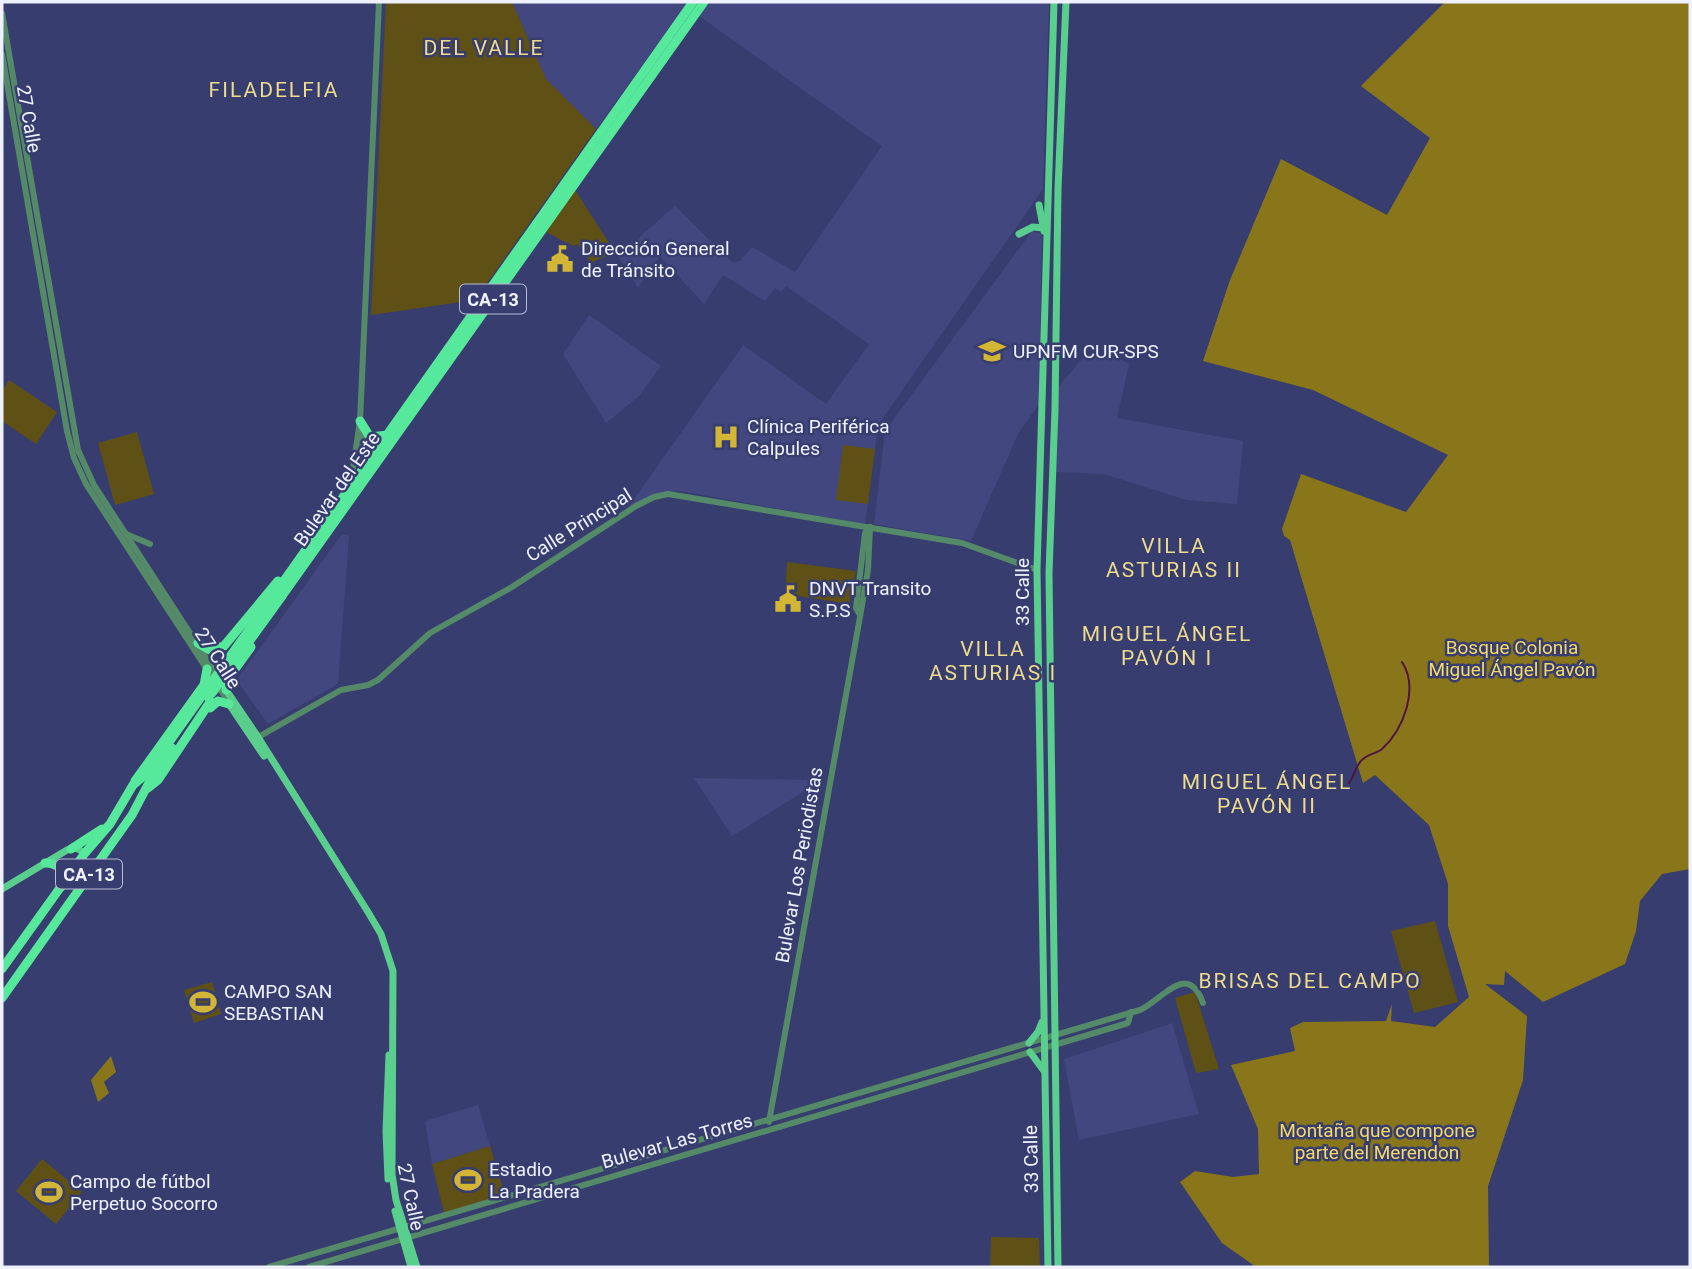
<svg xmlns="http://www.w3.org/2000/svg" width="1692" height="1269" font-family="Roboto,sans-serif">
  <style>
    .built { fill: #42487f }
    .green { fill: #5f5115 }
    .forest { fill: #89761b }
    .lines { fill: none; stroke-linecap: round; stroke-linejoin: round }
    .stream { stroke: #501545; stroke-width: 2 }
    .minor { stroke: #558a69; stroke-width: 6 }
    .major { stroke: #5ace8d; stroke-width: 7 }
    .highway { stroke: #57e99b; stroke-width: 9 }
    .highway-bridge { stroke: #57e99b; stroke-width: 9 }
    .labels { text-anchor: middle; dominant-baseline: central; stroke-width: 5; stroke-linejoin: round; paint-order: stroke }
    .shield { fill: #373d6e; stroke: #b8bcd3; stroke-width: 2 }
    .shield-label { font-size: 18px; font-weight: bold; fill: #eff2fe }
    .street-label { font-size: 19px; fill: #eff2fe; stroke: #373d6e }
    .poi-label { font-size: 19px; fill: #eff2fe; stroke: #373d6e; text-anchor: start }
    .park-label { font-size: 19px; fill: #f4d966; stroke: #373d6e }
    .neighbourhood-label { font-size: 21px; letter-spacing: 2px; fill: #edda8c; stroke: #373d6e }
  </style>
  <rect width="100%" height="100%" fill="#373d6e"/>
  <g class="built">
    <path d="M 512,2 L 688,2 L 596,129 L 546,79 Z"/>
    <path d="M 709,2 L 1049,2 L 1043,189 L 878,425 L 865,524 L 680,491 L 656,493 L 627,509 L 743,345 L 826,404 L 869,344 L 786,286 L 781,292 L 775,288 L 765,301 L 723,275 L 704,304 L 660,256 L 638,288 L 618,256 L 675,206 L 732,262 L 740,261 L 752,247 L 795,272 L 882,146 L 699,16 Z"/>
    <path d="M 1032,231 L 1041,234 L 1042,239 L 1039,404 L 1018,434 L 971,541 L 874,524 L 885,431 Z"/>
    <path d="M 589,315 L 661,366 L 639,396 L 606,423 L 563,354 Z"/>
    <path d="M 1108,353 L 1129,364 L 1117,418 L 1243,441 L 1237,504 L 1187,500 L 1104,474 L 1056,472 L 1054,392 L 1083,358 Z"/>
    <path d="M 342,534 L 349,536 L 338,684 L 268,724 L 237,680 Z"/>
    <path d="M 694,778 L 816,780 L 816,784 L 732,836 Z"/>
    <path d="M 1172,1023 L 1199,1114 L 1079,1140 L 1064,1059 Z"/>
    <path d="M 478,1105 L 490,1146 L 432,1164 L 425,1121 Z"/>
  </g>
  <g class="green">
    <path d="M 386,2 L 512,2 L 546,79 L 596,129 L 475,300 L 371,315 Z"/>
    <path d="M 575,190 L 615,252 L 591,263 L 577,244 L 573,246 L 544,231 Z"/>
    <path d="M 9,380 L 57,412 L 36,444 L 2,421 L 2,391 Z"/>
    <path d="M 137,432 L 154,494 L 115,505 L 98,443 Z"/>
    <path d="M 843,445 L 875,449 L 868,504 L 836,500 Z"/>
    <path d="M 787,562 L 856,571 L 849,604 L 785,594 Z"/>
    <path d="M 1435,921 L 1458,1002 L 1414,1013 L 1391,931 Z"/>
    <path d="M 212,982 L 221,1014 L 194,1023 L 184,990 Z"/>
    <path d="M 1195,992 L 1219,1069 L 1196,1073 L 1175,998 Z"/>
    <path d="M 490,1146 L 505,1195 L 444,1213 L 432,1164 Z"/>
    <path d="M 42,1159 L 82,1192 L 56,1224 L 16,1191 Z"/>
    <path d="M 991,1237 L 1039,1238 L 1040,1267 L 990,1267 Z"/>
  </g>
  <g class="forest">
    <path d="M 1445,2 L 1690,2 L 1690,869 L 1662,874 L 1640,901 L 1636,931 L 1625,964 L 1543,1002 L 1505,971 L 1504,985 L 1485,984 L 1527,1016 L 1523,1080 L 1488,1186 L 1489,1267 L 1256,1267 L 1222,1243 L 1180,1182 L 1195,1171 L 1233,1177 L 1259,1174 L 1258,1129 L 1231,1065 L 1295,1051 L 1290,1028 L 1303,1022 L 1386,1021 L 1392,1004 L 1391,1021 L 1435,1027 L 1469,997 L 1448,926 L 1448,884 L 1429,825 L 1375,775 L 1363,783 L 1290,540 L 1284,536 L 1282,529 L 1301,474 L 1406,512 L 1448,455 L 1313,390 L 1203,361 L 1230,280 L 1281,159 L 1387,215 L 1430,138 L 1361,86 Z"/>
    <path d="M 111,1056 L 116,1072 L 104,1082 L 109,1093 L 98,1102 L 91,1080 Z"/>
  </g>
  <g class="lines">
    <path class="stream" d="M 1349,783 C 1355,776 1355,765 1363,759 C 1368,754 1376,754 1382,749 C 1404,729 1419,688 1402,662"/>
    <g class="minor">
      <path d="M 2,13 L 78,450 L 94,485 L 219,678"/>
      <path d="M 2,54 L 67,431 L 74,458 L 86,484 L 229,703"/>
      <path d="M 361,432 L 367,463"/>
      <path d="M 351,482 L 360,421 L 379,2"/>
      <path d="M 126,534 L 150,544"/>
      <path d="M 860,615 L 856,608 L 865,533 L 870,527"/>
      <path d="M 255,739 L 341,690 L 368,685 L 378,680 L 430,633 L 512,587 L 636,506 L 654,497 L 668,494 L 962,543 L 1037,570"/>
      <path d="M 769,1122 L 860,617 L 868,570 L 870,527"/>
      <path d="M 269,1267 L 1140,1010 C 1163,999 1188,961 1203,1003"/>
      <path d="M 309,1267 L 1128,1023 L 1131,1012"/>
    </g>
    <g class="major">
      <path d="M 1039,205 L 1044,231"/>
      <path d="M 1019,234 L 1033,227 L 1043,228"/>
      <path d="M 226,690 L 258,737 L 368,912 L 381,934 L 393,971 L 392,1174 L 396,1200 L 417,1267"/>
      <path d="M 229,704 L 264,756"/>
      <path d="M 2,889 L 67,850 L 76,848 L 85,853"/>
      <path d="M 1029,1043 L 1038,1032 L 1042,1022"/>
      <path d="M 1030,1052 L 1044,1071"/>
      <path d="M 388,1179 L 386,1131 L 389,1055"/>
      <path d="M 395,1211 L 411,1267"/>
      <path d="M 1048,1267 L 1037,570 L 1054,2"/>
      <path d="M 1058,1267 L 1049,573 L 1055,409 L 1058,189 L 1066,2"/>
    </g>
    <g class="highway">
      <path d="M 360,421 L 370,437 L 388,435"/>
      <path d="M 276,592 L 693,2"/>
      <path d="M 282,596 L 704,2"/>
      <path d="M 198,643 L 210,650 L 224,646 L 278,581"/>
      <path d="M 226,690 L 227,680 L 251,647"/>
      <path d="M 210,708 L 218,701 L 229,704"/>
      <path d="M 135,781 L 204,685 L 207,669"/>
      <path d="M 148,788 L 158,780 L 210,702 L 208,694 L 201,693"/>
      <path d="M 71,849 L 102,829"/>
      <path d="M 45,863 C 61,863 65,873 61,887"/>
      <path d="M 2,969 L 85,853 L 110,824 L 133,785 L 145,775 L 164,749"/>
      <path d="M 2,998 L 132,815 L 152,777 L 172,748"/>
    </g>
    <g class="highway-bridge">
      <path d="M 212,693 L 282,596"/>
      <path d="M 167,745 L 276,592"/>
    </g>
  </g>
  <defs>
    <symbol id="civic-bare" viewBox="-9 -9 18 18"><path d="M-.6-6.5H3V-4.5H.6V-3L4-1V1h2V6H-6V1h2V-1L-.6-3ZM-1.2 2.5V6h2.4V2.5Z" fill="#d3b635" stroke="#373d6e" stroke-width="2.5" paint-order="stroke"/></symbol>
    <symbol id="university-bare" viewBox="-9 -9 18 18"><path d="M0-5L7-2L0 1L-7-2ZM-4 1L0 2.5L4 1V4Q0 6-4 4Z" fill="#d3b635" stroke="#373d6e" stroke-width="2.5" paint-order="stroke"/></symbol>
    <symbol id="hospital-bare" viewBox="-9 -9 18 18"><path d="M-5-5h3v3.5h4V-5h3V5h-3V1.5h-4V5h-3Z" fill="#d3b635" stroke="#373d6e" stroke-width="2.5" paint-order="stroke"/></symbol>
    <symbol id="stadium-bare" viewBox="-9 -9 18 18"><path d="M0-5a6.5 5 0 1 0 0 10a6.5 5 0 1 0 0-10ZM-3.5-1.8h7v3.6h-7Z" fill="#d3b635" stroke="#373d6e" stroke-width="2.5" paint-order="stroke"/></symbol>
  </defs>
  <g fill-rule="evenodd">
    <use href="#civic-bare" x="541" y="240" width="38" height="38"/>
    <use href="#university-bare" x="973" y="332" width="38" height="38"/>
    <use href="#hospital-bare" x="707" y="418" width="38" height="38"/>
    <use href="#civic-bare" x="769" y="580" width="38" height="38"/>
    <use href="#stadium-bare" x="184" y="983" width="38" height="38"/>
    <use href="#stadium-bare" x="449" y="1161" width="38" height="38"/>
    <use href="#stadium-bare" x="30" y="1173" width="38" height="38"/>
  </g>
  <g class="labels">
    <g class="shield">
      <rect x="460" y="284.5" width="66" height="29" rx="5"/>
      <rect x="56" y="859.5" width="66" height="29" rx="5"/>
    </g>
    <g class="shield-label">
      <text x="493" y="299">CA-13</text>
      <text x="89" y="874">CA-13</text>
    </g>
    <g class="street-label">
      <text transform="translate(29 119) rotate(80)">27 Calle</text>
      <text transform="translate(337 489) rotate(-55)">Bulevar del Este</text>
      <text transform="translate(579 525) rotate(-32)">Calle Principal</text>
      <text transform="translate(1022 592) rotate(-90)">33 Calle</text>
      <text transform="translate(218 658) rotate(57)">27 Calle</text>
      <text transform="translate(799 865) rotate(-80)">Bulevar Los Periodistas</text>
      <text transform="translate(677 1141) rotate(-16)">Bulevar Las Torres</text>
      <text transform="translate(1031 1159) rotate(-91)">33 Calle</text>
      <text transform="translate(411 1197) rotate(78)">27 Calle</text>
    </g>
    <g class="poi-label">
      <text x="581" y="248">Dirección General<tspan x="581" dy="22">de Tránsito</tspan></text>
      <text x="1013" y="351">UPNFM CUR-SPS</text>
      <text x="747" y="426">Clínica Periférica<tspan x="747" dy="22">Calpules</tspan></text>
      <text x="809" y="588">DNVT Transito<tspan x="809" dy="22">S.P.S</tspan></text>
      <text x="224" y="991">CAMPO SAN<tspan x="224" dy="22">SEBASTIAN</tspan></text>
      <text x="489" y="1169">Estadio<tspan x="489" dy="22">La Pradera</tspan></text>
      <text x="70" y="1181">Campo de fútbol<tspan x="70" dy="22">Perpetuo Socorro</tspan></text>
    </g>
    <g class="park-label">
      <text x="1512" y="647">Bosque Colonia<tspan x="1512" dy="22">Miguel Ángel Pavón</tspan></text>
      <text x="1377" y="1130">Montaña que compone<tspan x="1377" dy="22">parte del Merendon</tspan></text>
    </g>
    <g class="neighbourhood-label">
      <text x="484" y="48">DEL VALLE</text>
      <text x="274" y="90">FILADELFIA</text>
      <text x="1174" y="546">VILLA<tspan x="1174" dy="24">ASTURIAS II</tspan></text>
      <text x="1167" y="634">MIGUEL ÁNGEL<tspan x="1167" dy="24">PAVÓN I</tspan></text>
      <text x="993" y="649">VILLA<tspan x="993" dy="24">ASTURIAS I</tspan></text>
      <text x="1267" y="782">MIGUEL ÁNGEL<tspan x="1267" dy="24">PAVÓN II</tspan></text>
      <text x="1310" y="981">BRISAS DEL CAMPO</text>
    </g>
  </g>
  <rect width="1692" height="1269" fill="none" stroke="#eff2fe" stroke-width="7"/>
</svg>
